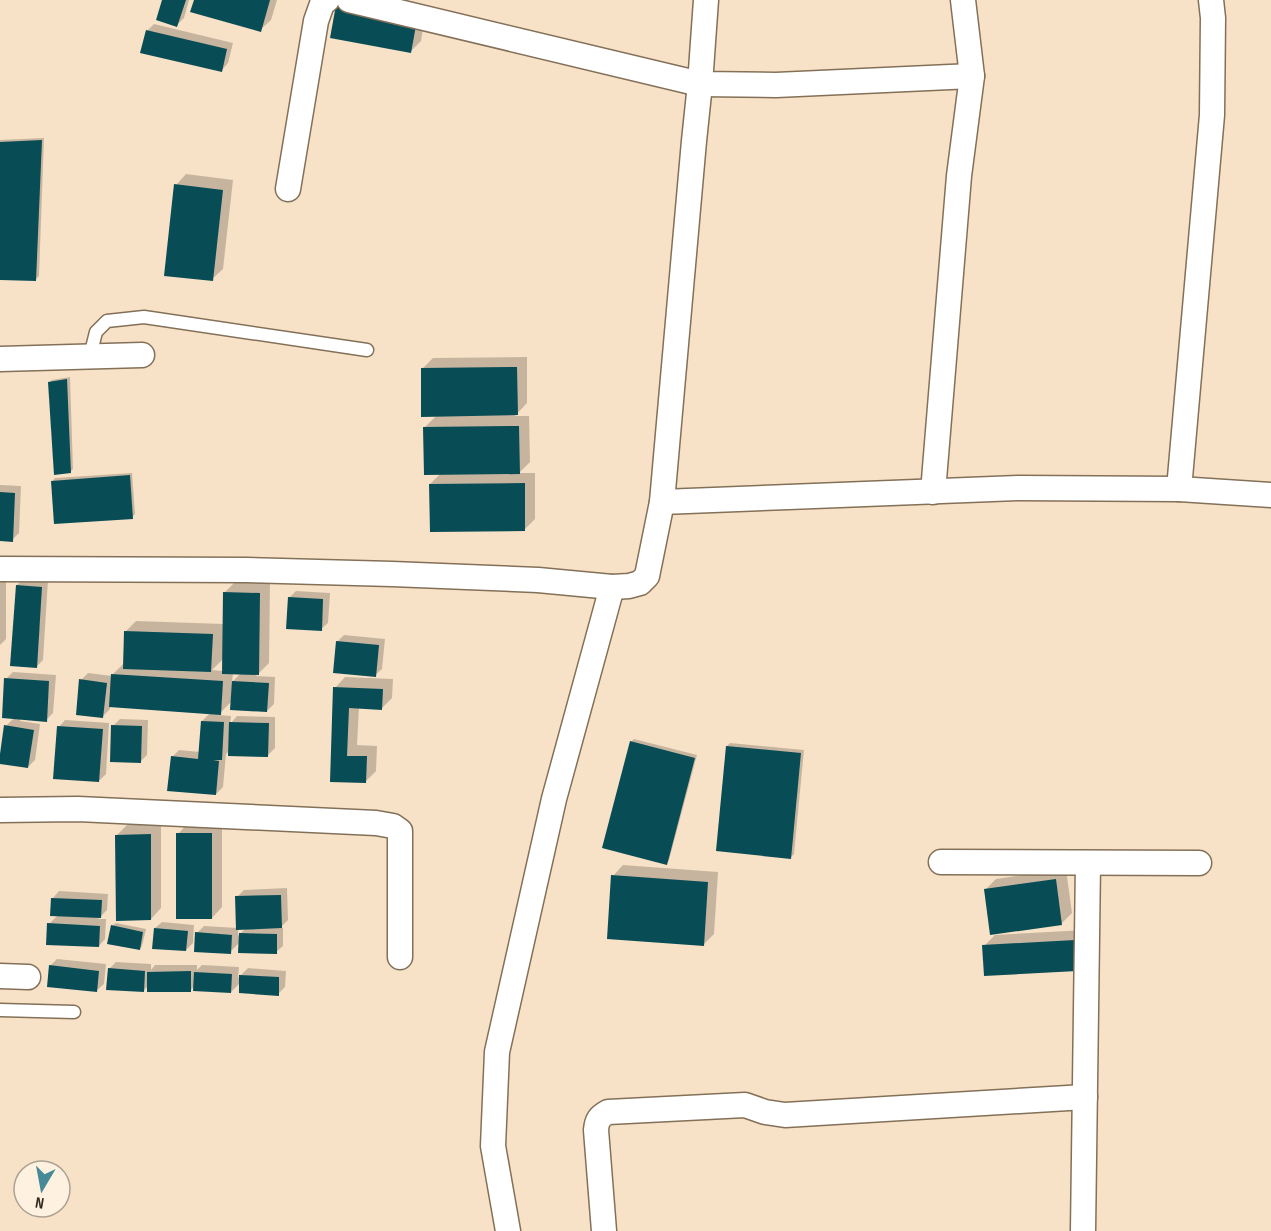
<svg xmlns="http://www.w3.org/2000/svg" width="1271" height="1231" font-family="'Sofia Sans Condensed',sans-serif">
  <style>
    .shadow { fill: #0003; fill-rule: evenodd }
    .building { fill: #084c56 }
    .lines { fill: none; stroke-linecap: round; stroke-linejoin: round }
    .lane-casing { stroke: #837058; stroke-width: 15 }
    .street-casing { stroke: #837058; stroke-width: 27 }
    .lane { stroke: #fff; stroke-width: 12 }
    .street { stroke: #fff; stroke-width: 24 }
  </style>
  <rect width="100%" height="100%" fill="#f8e2c7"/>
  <g class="shadow">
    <path d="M 164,0 L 189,0 L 184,18 L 177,25 Z"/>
    <path d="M 195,0 L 277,0 L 271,20 L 260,30 Z"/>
    <path d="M 343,0 L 426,10 L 421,41 L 410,52 L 338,6 Z"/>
    <path d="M 154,24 L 233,43 L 228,63 L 222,70 L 147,31 Z"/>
    <path d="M 44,138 L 39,276 L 36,279 L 0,279 L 0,140 Z"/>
    <path d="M 186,174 L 233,180 L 223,269 L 212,279 L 176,185 Z"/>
    <path d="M 527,357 L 527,403 L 515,416 L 529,416 L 530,462 L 519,473 L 535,473 L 535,519 L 525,529 L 430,484 L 441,473 L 425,427 L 437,415 L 422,369 L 433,358 Z"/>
    <path d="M 70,377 L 73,469 L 70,472 L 49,383 L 52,380 Z"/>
    <path d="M 132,473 L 135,514 L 132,517 L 52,482 L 55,478 Z"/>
    <path d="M 0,485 L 21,486 L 19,533 L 12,540 L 0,539 Z"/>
    <path d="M 0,574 L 6,574 L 6,639 L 0,645 Z"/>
    <path d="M 24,578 L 48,580 L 43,660 L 36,667 L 17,585 Z"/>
    <path d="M 235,582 L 270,583 L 269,663 L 256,676 L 275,677 L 274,704 L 267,711 L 232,701 L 218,715 L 231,716 L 230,724 L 237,716 L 275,717 L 275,748 L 268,755 L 230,750 L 226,754 L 223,787 L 216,794 L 172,757 L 179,750 L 200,752 L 202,721 L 211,712 L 110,706 L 110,709 L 103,716 L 81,680 L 88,673 L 112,676 L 113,674 L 123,664 L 126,631 L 136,621 L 224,624 L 224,593 ZM 224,658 L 223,671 L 212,670 ZM 233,673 L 241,673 L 232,682 Z"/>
    <path d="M 296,591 L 330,593 L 328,623 L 321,629 L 289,598 Z"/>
    <path d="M 344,635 L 385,639 L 382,669 L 375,675 L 337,642 Z"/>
    <path d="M 13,672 L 56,675 L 53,713 L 46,720 L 21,718 L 20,721 L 40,724 L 35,760 L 28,767 L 6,726 L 14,718 L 6,679 Z"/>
    <path d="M 345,677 L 393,679 L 392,698 L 382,708 L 359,707 L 357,745 L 377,746 L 376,771 L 365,782 L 331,781 L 335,688 Z"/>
    <path d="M 120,719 L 148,720 L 147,755 L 140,762 L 113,726 Z"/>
    <path d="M 65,720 L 109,723 L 106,774 L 99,781 L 59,727 Z"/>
    <path d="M 634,739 L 697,755 L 669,860 L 666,863 L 631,742 Z"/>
    <path d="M 730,743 L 804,750 L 794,854 L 791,857 L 727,746 Z"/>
    <path d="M 188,823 L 222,823 L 222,907 L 212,918 L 178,834 Z"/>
    <path d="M 161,824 L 161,908 L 151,919 L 117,835 L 127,825 Z"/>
    <path d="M 623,865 L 718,872 L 714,934 L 703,945 L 613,876 Z"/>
    <path d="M 1066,869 L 1072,913 L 1062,923 L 985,890 L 996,879 Z"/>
    <path d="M 287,888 L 288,920 L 280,928 L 283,928 L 283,946 L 276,952 L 240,942 L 230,952 L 197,933 L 204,926 L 238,928 L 237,897 L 244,890 ZM 238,928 L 246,928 L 238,936 Z"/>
    <path d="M 59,891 L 108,894 L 107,910 L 98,919 L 106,919 L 105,939 L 99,946 L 49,924 L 58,915 L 53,898 Z"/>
    <path d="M 162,922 L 194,925 L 193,943 L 186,950 L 155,928 Z"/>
    <path d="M 116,923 L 146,929 L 142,946 L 139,949 L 112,926 Z"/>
    <path d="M 1085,930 L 1087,959 L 984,946 L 995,935 Z"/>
    <path d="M 57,959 L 106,964 L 104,984 L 97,990 L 50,966 Z"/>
    <path d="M 116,962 L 151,964 L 151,970 L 155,965 L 197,965 L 197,970 L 202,965 L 239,967 L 238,978 L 248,968 L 286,971 L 285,987 L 278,994 L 241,982 L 231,992 L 194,986 L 191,990 L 148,986 L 143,991 L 109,969 Z"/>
  </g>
  <g class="building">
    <path d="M 162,0 L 186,0 L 177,27 L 156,20 Z"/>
    <path d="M 194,0 L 270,0 L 261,32 L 190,12 Z"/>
    <path d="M 336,5 L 417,20 L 411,53 L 330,38 Z"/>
    <path d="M 146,30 L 227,49 L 222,72 L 140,53 Z"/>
    <path d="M 42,140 L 36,281 L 0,280 L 0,142 Z"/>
    <path d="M 174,184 L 223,190 L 213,281 L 164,276 Z"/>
    <path d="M 517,367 L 518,415 L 421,417 L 421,368 Z"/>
    <path d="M 67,379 L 71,473 L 54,475 L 48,382 Z"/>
    <path d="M 519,426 L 520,474 L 424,475 L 423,427 Z"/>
    <path d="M 130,475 L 133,519 L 54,524 L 51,481 Z"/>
    <path d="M 525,483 L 525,531 L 430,532 L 429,484 Z"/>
    <path d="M 0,492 L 15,493 L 13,542 L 0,541 Z"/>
    <path d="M 16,585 L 42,587 L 37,668 L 10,666 Z"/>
    <path d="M 223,592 L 260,593 L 259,675 L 222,674 Z"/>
    <path d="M 288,597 L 323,599 L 322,631 L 286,629 Z"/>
    <path d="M 124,631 L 213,634 L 211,672 L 123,669 Z"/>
    <path d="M 336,641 L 379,645 L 376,677 L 333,673 Z"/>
    <path d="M 111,674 L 223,681 L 221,715 L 109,707 Z"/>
    <path d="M 4,678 L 49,681 L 47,722 L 2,718 Z"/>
    <path d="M 79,679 L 107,683 L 103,718 L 76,715 Z"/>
    <path d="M 232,681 L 269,683 L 267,712 L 230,710 Z"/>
    <path d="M 333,687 L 383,689 L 382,710 L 349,708 L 347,756 L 367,756 L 366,783 L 330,782 Z"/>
    <path d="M 201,721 L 224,722 L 222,760 L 213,760 L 219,761 L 216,795 L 167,791 L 171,756 L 198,759 Z"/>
    <path d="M 229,722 L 269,723 L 268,757 L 228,756 Z"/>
    <path d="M 4,725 L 34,730 L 28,768 L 0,764 L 0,754 Z"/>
    <path d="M 111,725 L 142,726 L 141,763 L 110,762 Z"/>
    <path d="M 57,726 L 103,729 L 99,782 L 53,779 Z"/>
    <path d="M 630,741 L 695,758 L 667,865 L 602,848 Z"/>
    <path d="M 726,746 L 801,753 L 791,859 L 716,851 Z"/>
    <rect x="176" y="833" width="36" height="86"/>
    <path d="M 151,834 L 151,920 L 116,921 L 115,835 Z"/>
    <path d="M 611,875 L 708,882 L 704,946 L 607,939 Z"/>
    <path d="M 1056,879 L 1062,925 L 990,935 L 984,889 Z"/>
    <path d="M 281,895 L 282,928 L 236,930 L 235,896 Z"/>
    <path d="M 51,898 L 102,900 L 101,918 L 50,916 Z"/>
    <path d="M 47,923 L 100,926 L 99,947 L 46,945 Z"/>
    <path d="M 111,925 L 143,932 L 140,950 L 107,944 Z"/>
    <path d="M 154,928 L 188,931 L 186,951 L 152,949 Z"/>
    <path d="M 195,932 L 232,935 L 231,954 L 194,952 Z"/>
    <path d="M 239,933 L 277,934 L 277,954 L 238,953 Z"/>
    <path d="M 1075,940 L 1077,971 L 984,976 L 982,945 Z"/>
    <path d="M 49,965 L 99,971 L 97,992 L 47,987 Z"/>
    <path d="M 108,968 L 145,971 L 144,992 L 106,990 Z"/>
    <path d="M 191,971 L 191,992 L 147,992 L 147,972 Z"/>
    <path d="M 194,972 L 232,974 L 231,993 L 193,991 Z"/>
    <path d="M 239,975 L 279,977 L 279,996 L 239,993 Z"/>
  </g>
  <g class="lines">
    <defs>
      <g id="lane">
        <path d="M 90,356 L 96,332 L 107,321 L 144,317 L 367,350"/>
        <path d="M 0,1010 L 74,1012"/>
      </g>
      <g id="street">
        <path d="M 349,0 L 700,84 L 776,85 L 972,76"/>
        <path d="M 288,189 L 316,21 L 322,4 L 327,0"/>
        <path d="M 0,359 L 142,355"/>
        <path d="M 1179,489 L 1212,115 L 1213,18 L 1211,0"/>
        <path d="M 933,492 L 959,176 L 972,76 L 963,0"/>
        <path d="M 662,502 L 1018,488 L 1179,489 L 1271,495"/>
        <path d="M 0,569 L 246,570 L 392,574 L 538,580 L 612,587 L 629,586 L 640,583 L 647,576 L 662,502 L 694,141 L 700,84 L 706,0"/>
        <path d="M 0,810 L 78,809 L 376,823 L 393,826 L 400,831 L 400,957"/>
        <path d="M 941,862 L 1199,863"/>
        <path d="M 0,976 L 28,977"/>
        <path d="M 508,1231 L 493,1146 L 497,1052 L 554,799 L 612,587"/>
        <path d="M 604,1231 L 596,1130 C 597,1120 599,1117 608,1112 L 745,1105 L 765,1112 L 785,1115 L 1085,1097"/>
        <path d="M 1083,1231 L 1088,863"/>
      </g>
    </defs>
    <use href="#lane" class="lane-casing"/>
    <use href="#street" class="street-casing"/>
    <use href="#lane" class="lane"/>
    <use href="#street" class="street"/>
  </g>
  <g transform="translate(42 1189) rotate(190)"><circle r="28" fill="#fef1e0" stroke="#aca192" stroke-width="1.5"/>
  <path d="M0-4.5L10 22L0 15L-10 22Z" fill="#458a96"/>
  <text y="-9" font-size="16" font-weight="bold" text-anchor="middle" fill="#30281e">N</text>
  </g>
</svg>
